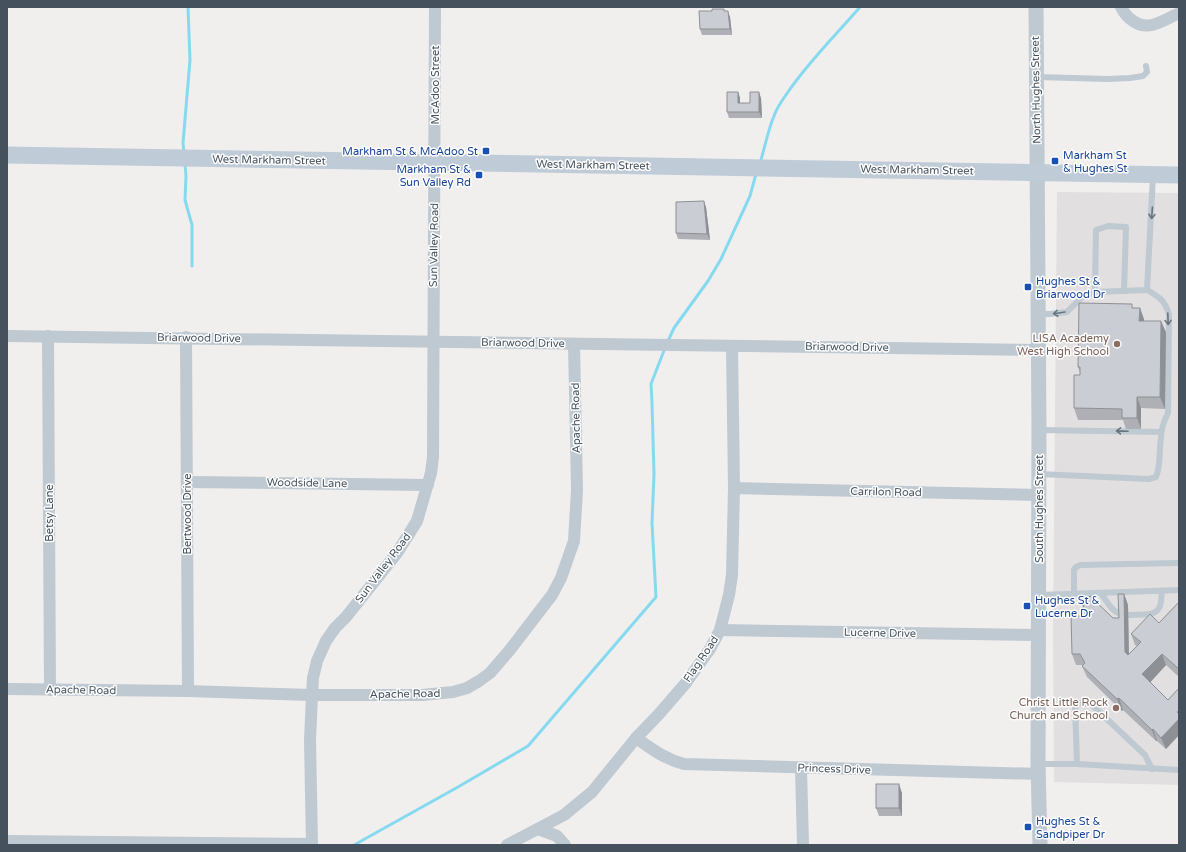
<svg xmlns="http://www.w3.org/2000/svg" width="1186" height="852" font-family="'Varela Round',sans-serif">
  <style>
    .education { fill: #e2dfe0 }
    .lines { fill: none; stroke-linecap: round; stroke-linejoin: round }
    .stream { stroke: #85daf0; stroke-width: 3 }
    .service { stroke: #bec9d1; stroke-width: 6 }
    .minor { stroke: #bec9d1; stroke-width: 12 }
    .tertiary { stroke: #bec9d1; stroke-width: 15 }
    .secondary { stroke: #c0cbd8; stroke-width: 17 }
    .wall { fill: #aeb0b5 }
    .shaded-wall { fill: #8d9094 }
    .building { fill: #cacdd3; stroke: #8d9094 }
    .oneway { stroke: #697680 }
    .transit-dot { fill: #1a4fb4; stroke: #fff; stroke-width: 1.5 }
    .education-dot { fill: #8d6e63; stroke: #fff; stroke-width: 1.5 }
    .labels { text-anchor: middle; dominant-baseline: central; stroke-width: 3; stroke-linejoin: round; paint-order: stroke }
    .street-label { font-size: 11px; fill: #45525d; stroke: #fff }
    .transit-label { font-size: 11px; fill: #164399; stroke: #fff; text-anchor: start }
    .education-label { font-size: 11px; fill: #785e54; stroke: #fff; text-anchor: end }
  </style>
  <rect width="100%" height="100%" fill="#f1eeee"/>
  <path class="education" d="M 1057,192 L 1179,193 L 1179,785 L 1054,782 L 1053,635 Z"/>
  <g class="lines">
    <g class="stream">
      <path d="M 184,153 L 183,143 L 190,60 L 188,7"/>
      <path d="M 760,163 C 765,147 768,130 774,116 C 777,107 783,99 788,92 C 809,61 836,35 860,7"/>
      <path d="M 185,164 L 186,176 L 185,200 L 192,225 L 192,266"/>
      <path d="M 668,341 L 674,328 L 708,281 L 721,259 L 750,196 L 756,174"/>
      <path d="M 354,845 L 458,787 L 528,746 L 656,597 L 652,523 L 654,474 L 652,403 L 651,384 L 665,348"/>
    </g>
    <g class="service">
      <path d="M 1037,77 L 1108,79 L 1130,78 L 1143,76 L 1147,72 L 1146,66"/>
      <path d="M 1095,292 L 1096,230 L 1108,226 L 1126,227 L 1124,291"/>
      <path d="M 1038,314 L 1050,314 L 1067,312 L 1081,298 L 1095,292 L 1147,290 L 1153,176"/>
      <path d="M 1039,430 L 1161,432"/>
      <path d="M 1039,474 L 1149,479 L 1156,477 C 1161,465 1159,450 1161,437 C 1161,428 1164,421 1168,413 L 1169,315 C 1165,300 1159,297 1147,290"/>
      <path d="M 1101,593 C 1107,602 1112,612 1123,615"/>
      <path d="M 1074,594 L 1074,570 L 1076,567 L 1080,565 L 1179,563"/>
      <path d="M 1039,595 L 1179,590"/>
      <path d="M 1128,615 C 1137,614 1155,617 1159,608 C 1162,603 1161,596 1162,591"/>
      <path d="M 1038,764 L 1077,764 L 1179,770"/>
      <path d="M 1077,764 L 1075,703 L 1091,704 L 1145,755 L 1152,769"/>
    </g>
    <g class="minor">
      <path d="M 1121,7 C 1127,19 1139,28 1152,25 C 1161,23 1171,17 1179,13"/>
      <path d="M 7,336 L 1038,350"/>
      <path d="M 48,336 L 50,690"/>
      <path d="M 186,337 L 188,691"/>
      <path d="M 187,482 L 428,485"/>
      <path d="M 734,488 L 1039,495"/>
      <path d="M 720,630 L 1039,635"/>
      <path d="M 7,689 L 188,691 L 312,695 L 422,695 L 453,692 L 467,688 L 479,681 L 490,673 L 509,651 L 552,595 L 561,578 L 574,541 L 577,490 L 574,344"/>
      <path d="M 636,738 C 652,749 665,759 684,764 L 1039,774"/>
      <path d="M 801,768 L 803,845"/>
      <path d="M 538,829 L 557,836 L 565,845"/>
      <path d="M 7,841 L 312,844"/>
      <path d="M 312,845 L 310,740 L 312,695 L 313,678 L 317,661 L 326,641 L 335,628 L 346,617 L 397,553 L 417,521 L 431,473 L 433,457 L 435,7"/>
      <path d="M 507,845 L 564,815 L 592,792 L 636,738 L 659,714 L 685,684 L 710,649 L 720,630 L 729,595 L 732,575 L 734,488 L 732,346"/>
    </g>
    <path class="tertiary" d="M 1036,7 L 1039,430 L 1038,764 L 1040,845"/>
    <path class="secondary" d="M 7,155 L 1179,175"/>
  </g>
  <g class="wall">
    <path d="M 724,9 L 725,11 L 730,17 L 732,35 L 702,35 L 700,29 L 712,11 Z"/>
    <path d="M 738,92 L 740,98 L 740,103 L 750,103 L 761,98 L 762,118 L 729,118 L 727,112 Z"/>
    <path d="M 706,207 L 710,240 L 678,239 L 676,233 Z"/>
    <path d="M 1134,308 L 1140,308 L 1144,321 L 1166,332 L 1165,409 L 1141,408 L 1141,429 L 1126,429 L 1123,420 L 1078,420 L 1074,408 L 1080,375 L 1080,372 L 1078,367 Z"/>
    <path d="M 1124,594 L 1128,605 L 1129,654 L 1137,646 L 1135,645 L 1131,634 L 1159,623 L 1179,602 L 1179,677 L 1166,665 L 1150,682 L 1168,700 L 1179,688 L 1179,735 L 1166,749 L 1157,741 L 1156,741 L 1123,710 L 1122,711 L 1087,677 L 1082,666 L 1083,665 L 1076,665 L 1072,654 L 1081,616 L 1083,608 L 1082,604 L 1113,618 L 1119,618 Z"/>
    <path d="M 902,793 L 902,816 L 879,816 L 876,808 Z"/>
  </g>
  <g class="shaded-wall">
    <path d="M 728,11 L 730,17 L 732,35 L 730,29 Z"/>
    <path d="M 738,92 L 740,98 L 740,108 L 738,103 Z"/>
    <path d="M 759,92 L 761,98 L 762,118 L 759,112 Z"/>
    <path d="M 704,201 L 706,207 L 710,240 L 707,234 Z"/>
    <path d="M 1140,308 L 1144,319 L 1143,332 L 1139,321 Z"/>
    <path d="M 1161,321 L 1166,332 L 1165,409 L 1160,397 Z"/>
    <path d="M 1137,397 L 1141,408 L 1141,429 L 1137,418 Z"/>
    <path d="M 1124,594 L 1128,605 L 1129,664 L 1125,652 Z"/>
    <path d="M 1162,654 L 1166,665 L 1147,686 L 1142,674 Z"/>
    <path d="M 1119,698 L 1123,710 L 1122,711 L 1117,699 Z"/>
    <path d="M 1179,719 L 1179,735 L 1166,749 L 1161,738 Z"/>
    <path d="M 1153,729 L 1157,741 L 1156,741 L 1152,730 Z"/>
    <path d="M 899,784 L 902,793 L 902,816 L 899,808 Z"/>
  </g>
  <g class="building">
    <path d="M 712,9 L 724,9 L 724,11 L 728,11 L 730,29 L 700,29 L 699,11 L 712,11 Z"/>
    <path d="M 727,92 L 738,92 L 738,103 L 750,103 L 750,92 L 759,92 L 759,112 L 727,112 Z"/>
    <path d="M 704,201 L 707,234 L 676,233 L 676,202 Z"/>
    <path d="M 1079,303 L 1132,304 L 1132,308 L 1140,308 L 1139,321 L 1161,321 L 1160,397 L 1137,397 L 1137,418 L 1122,418 L 1122,409 L 1074,408 L 1074,375 L 1080,375 L 1080,367 L 1078,367 Z"/>
    <path d="M 1118,594 L 1124,594 L 1125,652 L 1128,655 L 1141,642 L 1131,634 L 1150,614 L 1159,623 L 1179,602 L 1179,669 L 1162,654 L 1142,674 L 1168,700 L 1179,688 L 1179,711 L 1177,712 L 1179,714 L 1179,719 L 1161,738 L 1153,729 L 1152,730 L 1119,698 L 1117,699 L 1082,666 L 1085,663 L 1080,654 L 1072,654 L 1071,616 L 1081,616 L 1084,606 L 1082,604 L 1090,596 L 1113,618 L 1119,618 Z"/>
    <rect x="876" y="784" width="23" height="24"/>
  </g>
  <defs><path id="oneway-shaft" d="M-6 0H5M1.5-3L5.5 0L1.5 3" fill="none" stroke-width="1.6" stroke-linecap="round" stroke-linejoin="round"/></defs>
  <g class="oneway">
    <use href="#oneway-shaft" transform="translate(1152 213) rotate(94)"/>
    <use href="#oneway-shaft" transform="translate(1059 313) rotate(171)"/>
    <use href="#oneway-shaft" transform="translate(1168 319) rotate(88)"/>
    <use href="#oneway-shaft" transform="translate(1122 431) rotate(-178)"/>
  </g>
  <g class="transit-dot">
    <rect x="482" y="147" width="8" height="8" rx="2"/>
    <rect x="1051" y="157" width="8" height="8" rx="2"/>
    <rect x="475" y="171" width="8" height="8" rx="2"/>
    <rect x="1024" y="283" width="8" height="8" rx="2"/>
    <rect x="1023" y="602" width="8" height="8" rx="2"/>
    <rect x="1024" y="823" width="8" height="8" rx="2"/>
  </g>
  <g class="education-dot">
    <circle cx="1117" cy="344" r="4"/>
    <circle cx="1116" cy="708" r="4"/>
  </g>
  <g class="labels">
    <g class="street-label">
      <text transform="translate(435 85) rotate(-90)">McAdoo Street</text>
      <text transform="translate(1036 90) rotate(-91)">North Hughes Street</text>
      <text transform="translate(269 160) rotate(1)">West Markham Street</text>
      <text transform="translate(593 165) rotate(1)">West Markham Street</text>
      <text transform="translate(917 170) rotate(1)">West Markham Street</text>
      <text transform="translate(434 245) rotate(-89)">Sun Valley Road</text>
      <text transform="translate(199 338) rotate(1)">Briarwood Drive</text>
      <text transform="translate(523 343) rotate(1)">Briarwood Drive</text>
      <text transform="translate(847 347) rotate(1)">Briarwood Drive</text>
      <text transform="translate(576 418) rotate(-91)">Apache Road</text>
      <text transform="translate(307 483) rotate(1)">Woodside Lane</text>
      <text transform="translate(886 492) rotate(1)">Carrilon Road</text>
      <text transform="translate(1039 509) rotate(-90)">South Hughes Street</text>
      <text transform="translate(49 513) rotate(-90)">Betsy Lane</text>
      <text transform="translate(187 514) rotate(-90)">Bertwood Drive</text>
      <text transform="translate(383 568) rotate(-53)">Sun Valley Road</text>
      <text transform="translate(880 633) rotate(1)">Lucerne Drive</text>
      <text transform="translate(701 659) rotate(-56)">Flag Road</text>
      <text transform="translate(81 690) rotate(1)">Apache Road</text>
      <text transform="translate(405 694) rotate(-1)">Apache Road</text>
      <text transform="translate(834 769) rotate(2)">Princess Drive</text>
    </g>
    <g class="transit-label">
      <text x="478" y="151" text-anchor="end">Markham St &amp; McAdoo St</text>
      <text x="1063" y="155">Markham St<tspan x="1063" dy="13">&amp; Hughes St</tspan></text>
      <text x="471" y="169" text-anchor="end">Markham St &amp;<tspan x="471" dy="13">Sun Valley Rd</tspan></text>
      <text x="1036" y="281">Hughes St &amp;<tspan x="1036" dy="13">Briarwood Dr</tspan></text>
      <text x="1035" y="600">Hughes St &amp;<tspan x="1035" dy="13">Lucerne Dr</tspan></text>
      <text x="1036" y="821">Hughes St &amp;<tspan x="1036" dy="13">Sandpiper Dr</tspan></text>
    </g>
    <g class="education-label">
      <text x="1109" y="338">LISA Academy<tspan x="1109" dy="13">West High School</tspan></text>
      <text x="1108" y="702">Christ Little Rock<tspan x="1108" dy="13">Church and School</tspan></text>
    </g>
  </g>
  <rect width="1186" height="852" fill="none" stroke="#45525d" stroke-width="16"/>
</svg>
